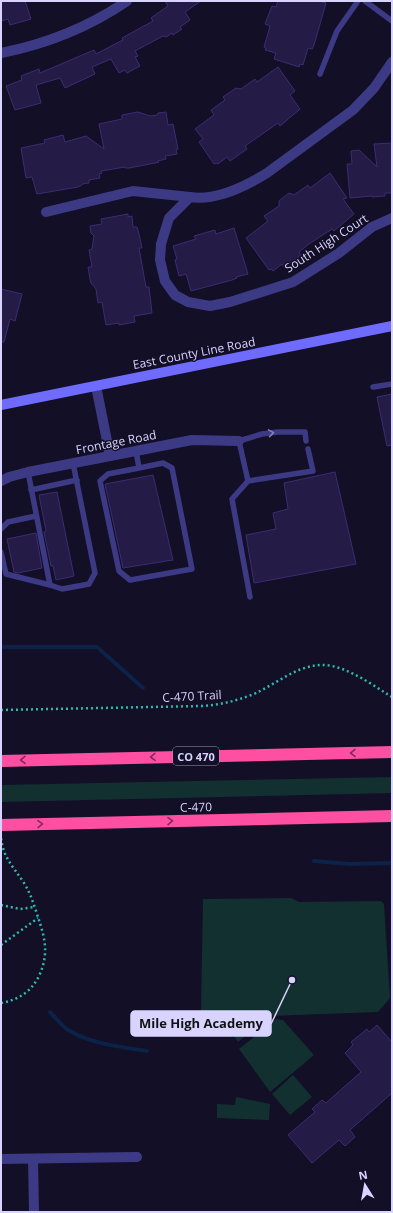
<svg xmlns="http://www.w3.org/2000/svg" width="393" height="1213" font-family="'Open Sans',sans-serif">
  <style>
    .green { fill: #12302f }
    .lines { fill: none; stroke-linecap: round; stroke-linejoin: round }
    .stream { stroke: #0c2248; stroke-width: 4 }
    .building { fill: #241b47; stroke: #3b2d73 }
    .path { stroke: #2fb8b0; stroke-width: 2.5; stroke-dasharray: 2 3; stroke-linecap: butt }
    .lane { stroke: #3d3a85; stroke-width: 5.5 }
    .street { stroke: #3d3a85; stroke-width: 10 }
    .secondary { stroke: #6f6bff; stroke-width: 10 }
    .highway { stroke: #ff4fa3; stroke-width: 12 }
    .oneway { stroke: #837fbc }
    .oneway2 { stroke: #7d2c5e }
    .labels { text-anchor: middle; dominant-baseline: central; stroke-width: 3; stroke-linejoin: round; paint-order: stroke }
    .shield { fill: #130f26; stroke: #9e99be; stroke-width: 1 }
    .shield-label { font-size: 11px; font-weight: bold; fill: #d9d4ff }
    .street-label { font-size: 12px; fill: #d9d4ff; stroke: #130f26 }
    .leader { fill: none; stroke: #d9d4ff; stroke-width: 1.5 }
    .callout-dot { fill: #d9d4ff; stroke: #130f26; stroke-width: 1.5 }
    .callout { fill: #d9d4ff; stroke: #d9d4ff; stroke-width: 1.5 }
    .callout-label { font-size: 13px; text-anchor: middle; font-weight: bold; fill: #111 }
  </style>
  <rect width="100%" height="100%" fill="#130f26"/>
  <g class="green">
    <path d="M 392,777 L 392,793 L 1,802 L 1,785 Z"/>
    <path d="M 291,898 L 299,902 L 381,901 L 384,904 L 390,998 L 378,1012 L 269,1016 L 238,1042 L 232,1033 L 214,1021 L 214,1018 L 211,1018 L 201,1011 L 203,899 Z"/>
    <path d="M 276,1019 L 283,1020 L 314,1055 L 270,1092 L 239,1049 Z"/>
    <path d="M 293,1075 L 312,1097 L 290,1115 L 272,1094 Z"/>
    <path d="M 236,1097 L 270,1104 L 269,1120 L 217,1118 L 217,1104 L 235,1105 Z"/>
  </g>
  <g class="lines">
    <g class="stream">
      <path d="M 1,647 L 97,647 L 143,688"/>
      <path d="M 314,861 L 350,864 L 392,863"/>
      <path d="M 50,1012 C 56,1018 61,1025 68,1030 C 91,1044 121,1047 147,1051"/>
    </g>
  </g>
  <g class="building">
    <path d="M 1,1 L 25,1 L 31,19 L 10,25 L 8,19 L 1,21 Z"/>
    <path d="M 165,1 L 201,1 L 185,12 L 190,20 L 180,27 L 182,29 L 173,35 L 172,33 L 166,37 L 163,36 L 135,51 L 138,56 L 135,57 L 140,66 L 127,73 L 125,70 L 119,73 L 111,59 L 92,67 L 95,74 L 65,88 L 60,78 L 36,85 L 41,103 L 15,110 L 6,86 L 22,80 L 21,76 L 39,69 L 40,73 L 94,50 L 96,54 L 117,43 L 123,40 L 122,38 L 153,21 L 151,18 L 168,6 Z"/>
    <path d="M 278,1 L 319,1 L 326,3 L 314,45 L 312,49 L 308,48 L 303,65 L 300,64 L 299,67 L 274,59 L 276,53 L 265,50 L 266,48 L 264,47 L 270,26 L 265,24 L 272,6 L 276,7 Z"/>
    <path d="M 278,67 L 295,91 L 290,95 L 300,109 L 280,126 L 278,123 L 245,146 L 247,149 L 230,161 L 227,157 L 218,164 L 217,163 L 214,164 L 199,142 L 203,139 L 195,129 L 214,115 L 211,110 L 225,100 L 223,97 L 236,88 L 241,89 L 255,79 L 257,82 Z"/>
    <path d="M 138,112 L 150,116 L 157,115 L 158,113 L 166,112 L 168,125 L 173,124 L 178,149 L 176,150 L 177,154 L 165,156 L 166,159 L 158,161 L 159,162 L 155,163 L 129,168 L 125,168 L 125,167 L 101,171 L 102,173 L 99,174 L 100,178 L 89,180 L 89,183 L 82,184 L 82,185 L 78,187 L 37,194 L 32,177 L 26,178 L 21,148 L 45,143 L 44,140 L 63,135 L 65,142 L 86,136 L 104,149 L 99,124 L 122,119 L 122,115 Z"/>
    <path d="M 392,143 L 392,193 L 385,193 L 385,196 L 372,197 L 372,196 L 350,198 L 347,164 L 352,164 L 351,151 L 359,150 L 377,167 L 374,144 Z"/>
    <path d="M 330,173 L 347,198 L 343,199 L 354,214 L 334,231 L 332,229 L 309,244 L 299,252 L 301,255 L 298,257 L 298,258 L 284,267 L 282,264 L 273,271 L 271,269 L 269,270 L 246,238 L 268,221 L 264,216 L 279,206 L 279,201 L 289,193 L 294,195 L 308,185 L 310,188 Z"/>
    <path d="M 128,214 L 128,217 L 132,216 L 133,227 L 137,227 L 139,234 L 142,248 L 139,248 L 146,287 L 149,287 L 152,313 L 134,316 L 135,322 L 119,325 L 119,323 L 106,325 L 102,302 L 98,303 L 96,289 L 91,283 L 90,279 L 88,267 L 92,267 L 89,250 L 92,249 L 94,236 L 91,233 L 90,226 L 102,224 L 101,219 Z"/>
    <path d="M 234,228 L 248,274 L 236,277 L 237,278 L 232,280 L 191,291 L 186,274 L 179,276 L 175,260 L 177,259 L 173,246 L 196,239 L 194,236 L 215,230 L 216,234 Z"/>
    <path d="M 1,289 L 22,294 L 15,321 L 10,319 L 4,342 L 1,342 Z"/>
    <path d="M 392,394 L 392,445 L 387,446 L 377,397 Z"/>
    <path d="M 335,472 L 356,564 L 254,583 L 246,535 L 276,529 L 273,513 L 288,509 L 284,483 Z"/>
    <path d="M 153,475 L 173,560 L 123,568 L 105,484 Z"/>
    <path d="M 57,492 L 74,576 L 56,580 L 53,566 L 51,566 L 44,532 L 46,531 L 39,495 Z"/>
    <path d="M 36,533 L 42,568 L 18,573 L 14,572 L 7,539 Z"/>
    <path d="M 377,1025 L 392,1042 L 392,1093 L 350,1130 L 355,1137 L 345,1146 L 339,1140 L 312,1163 L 288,1135 L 315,1112 L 312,1109 L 322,1100 L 326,1103 L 361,1072 L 345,1053 L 353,1045 L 351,1042 L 367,1029 L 369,1032 Z"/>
  </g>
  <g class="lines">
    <g class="path">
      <path d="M 1,710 L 201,706 C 220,705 236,701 254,694 C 280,682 303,660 332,666 C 354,671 374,686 392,697"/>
      <path d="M 1,905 L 20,909 L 35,907"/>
      <path d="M 1,945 L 38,918"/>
      <path d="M 1,1003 C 18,1000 31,992 39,976 C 51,950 43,933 35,908 C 32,899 29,891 24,883 C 13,866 3,858 1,837"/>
    </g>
    <g class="lane">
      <path d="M 365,1 L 392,21"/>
      <path d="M 320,74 L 337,31 L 358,1"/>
      <path d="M 373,387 L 392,384"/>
      <path d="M 136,451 L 139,468 L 108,474 L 100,481 L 119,571 L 130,580 L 192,569 L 172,468 L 163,463 L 139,468"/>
      <path d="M 28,472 L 50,585 L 62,589 L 89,584 L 95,573 L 73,463"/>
      <path d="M 248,481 L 239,441 L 262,434 L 278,432 L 305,432 L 306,441"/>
      <path d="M 31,490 L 77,480"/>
      <path d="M 1,529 L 8,522 L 36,516"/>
      <path d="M 1,552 L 6,574 L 50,585"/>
      <path d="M 250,597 L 232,499 L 248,481 L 313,471 L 308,449"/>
    </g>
    <g class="street">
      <path d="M 1,53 C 46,44 89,27 127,1"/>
      <path d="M 392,62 L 374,88 L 353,110 L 267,173 C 246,186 215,201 190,197 L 169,218 L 161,244 L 160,260 L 165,281 L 175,295 L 188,302 L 210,306 L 230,302 L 293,282 L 339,253 L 372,227 L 392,218"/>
      <path d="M 46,212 L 133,191 L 190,197"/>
      <path d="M 96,386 L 110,456"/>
      <path d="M 1,481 L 9,477 L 28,472 L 192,440 L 239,441"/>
      <path d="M 1,1159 L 137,1157"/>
      <path d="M 33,1159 L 34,1212"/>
    </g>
    <path class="secondary" d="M 1,405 L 392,326"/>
    <g class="highway">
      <path d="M 1,761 L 392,752"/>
      <path d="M 1,825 L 392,816"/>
    </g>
  </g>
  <defs><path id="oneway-chevron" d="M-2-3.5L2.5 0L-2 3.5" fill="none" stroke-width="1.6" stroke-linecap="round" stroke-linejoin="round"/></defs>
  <use class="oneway" href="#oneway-chevron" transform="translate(271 433) rotate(-9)"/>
  <g class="oneway2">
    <use href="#oneway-chevron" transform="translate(353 753) rotate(179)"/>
    <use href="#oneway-chevron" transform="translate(153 757) rotate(179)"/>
    <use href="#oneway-chevron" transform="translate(23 760) rotate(179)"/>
    <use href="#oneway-chevron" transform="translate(170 821) rotate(-1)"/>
    <use href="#oneway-chevron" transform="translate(40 824) rotate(-1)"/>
  </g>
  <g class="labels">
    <rect class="shield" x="173" y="747" width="46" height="18" rx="3"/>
    <g class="shield-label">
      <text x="196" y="756">CO 470</text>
    </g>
    <g class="street-label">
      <text transform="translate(326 243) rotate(-33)">South High Court</text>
      <text transform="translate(194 353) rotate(-11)">East County Line Road</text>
      <text transform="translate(116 442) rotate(-11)">Frontage Road</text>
      <text transform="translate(192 696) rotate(-3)">C-470 Trail</text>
      <text transform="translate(196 807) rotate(-1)">C-470</text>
    </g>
  </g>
  <path class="leader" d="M292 980L271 1024"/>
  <circle class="callout-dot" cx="292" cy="980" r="4"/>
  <rect class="callout" x="131" y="1011" width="140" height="25" rx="4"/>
  <g class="callout-label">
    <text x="201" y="1028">Mile High Academy</text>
  </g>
  <rect width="393" height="1213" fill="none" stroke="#d9d4ff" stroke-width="4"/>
  <g transform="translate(365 1185) rotate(349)" stroke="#130f26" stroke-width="3" paint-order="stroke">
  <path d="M0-3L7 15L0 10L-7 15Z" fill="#d9d4ff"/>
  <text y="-6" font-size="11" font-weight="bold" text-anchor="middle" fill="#d9d4ff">N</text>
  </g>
</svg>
